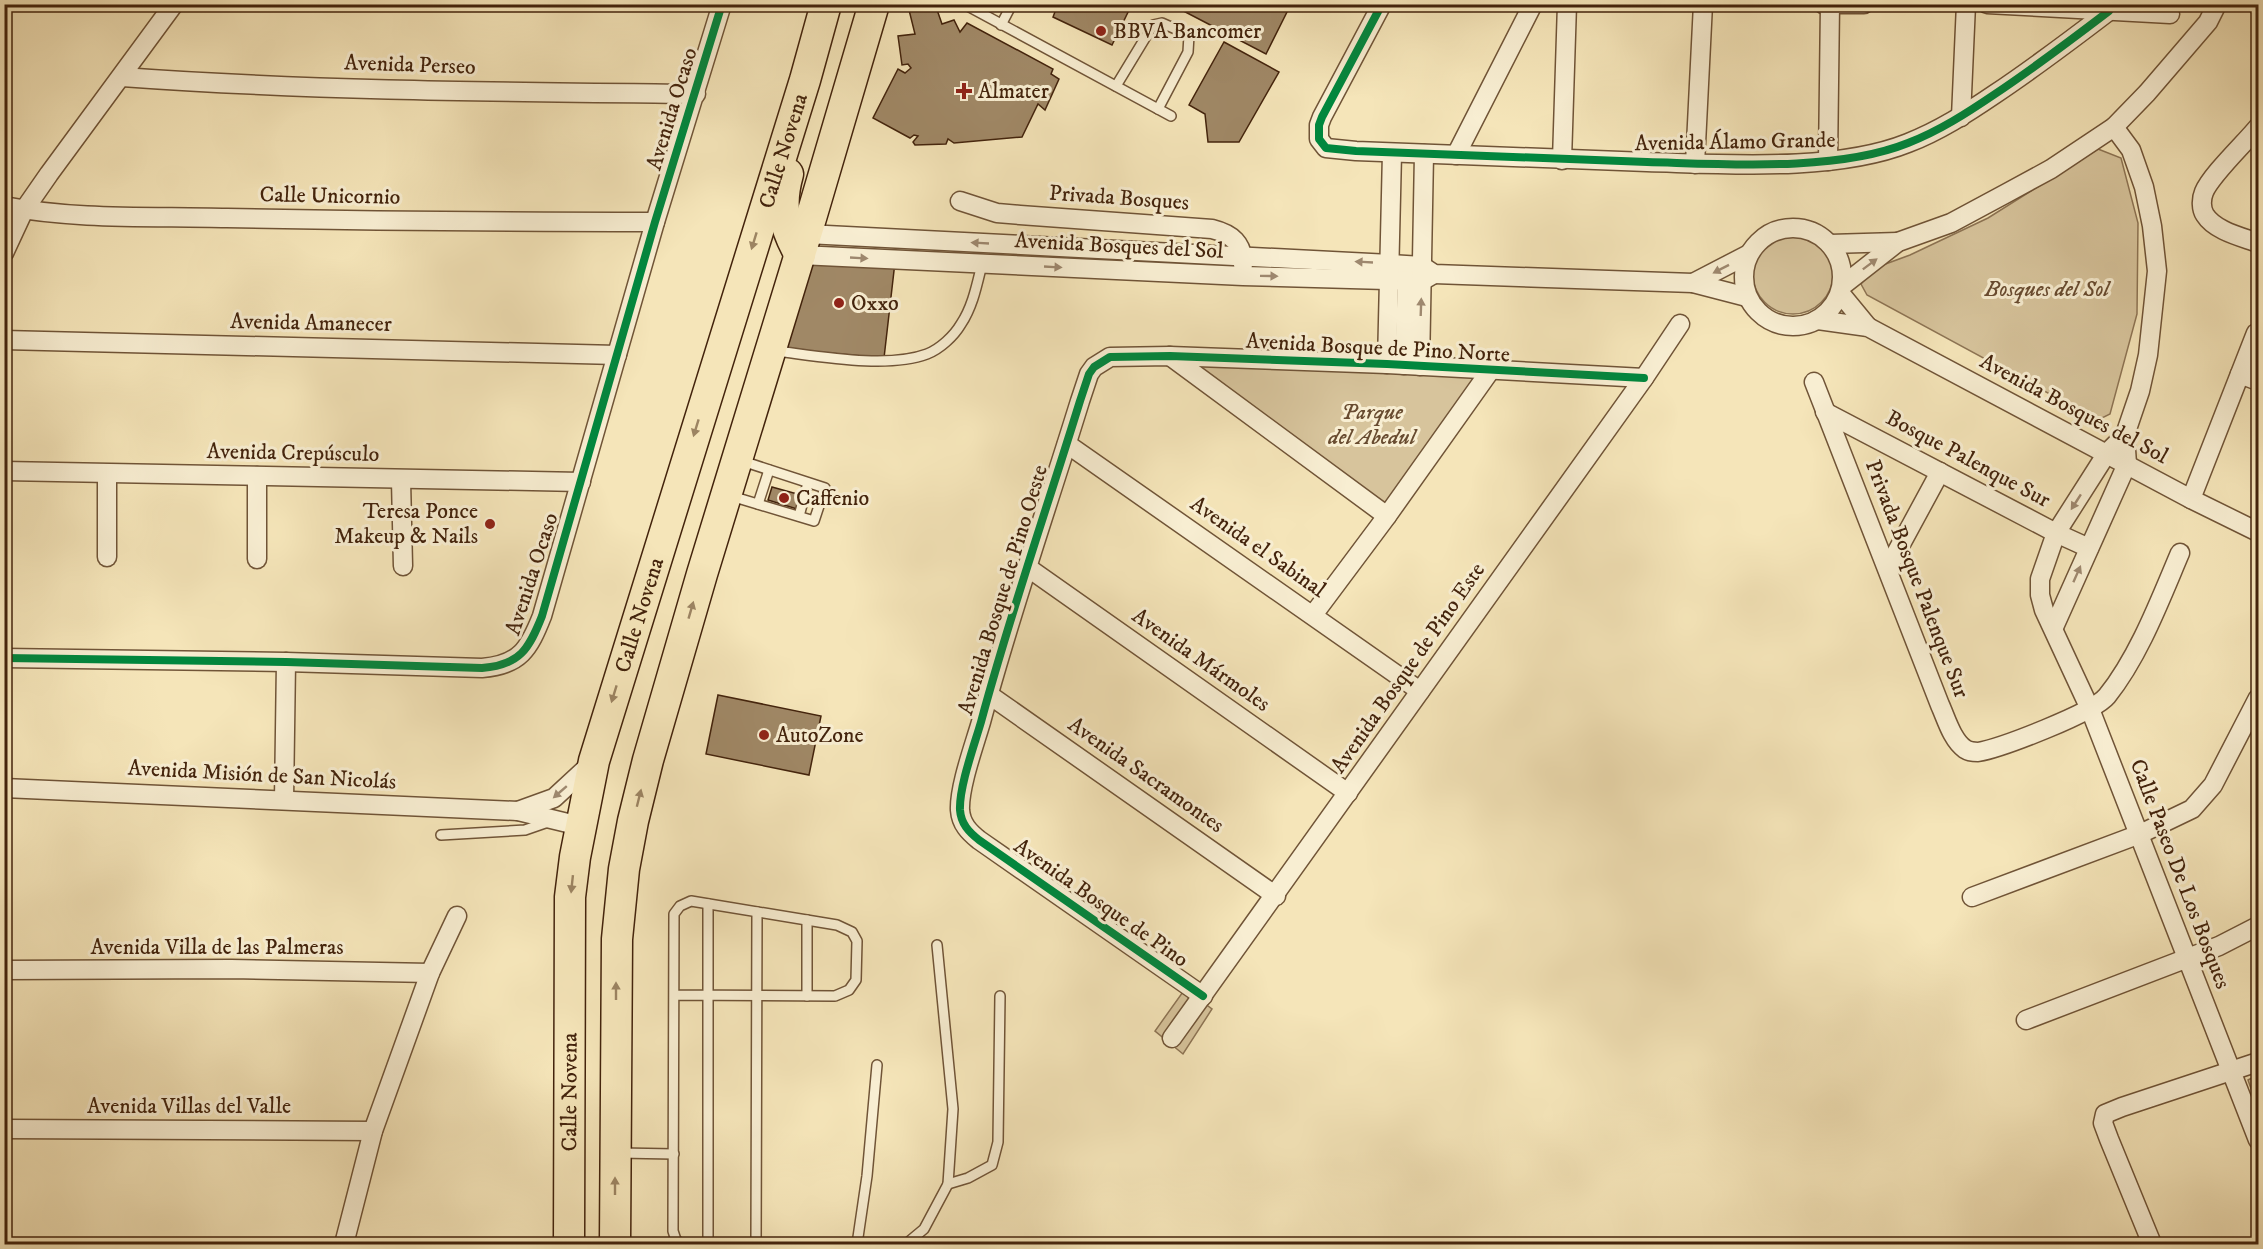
<svg xmlns="http://www.w3.org/2000/svg" width="2263" height="1249" font-family="'IM FELL DW Pica',serif">
  <style>
    .green { fill: #d7c49c; stroke: #8d7454; stroke-width: 1.5 }
    .building { fill: #a08866; stroke: #43230c; stroke-width: 1.5 }
    .lines { fill: none; stroke-linecap: round; stroke-linejoin: round }
    .service-casing { stroke: #705437; stroke-width: 12 }
    .minor-casing { stroke: #705437; stroke-width: 21 }
    .primary-casing { stroke: #43230c; stroke-width: 33 }
    .service { stroke: #f8eed2; stroke-width: 9 }
    .minor { stroke: #f8eed2; stroke-width: 18 }
    .primary { stroke: #f5e5b9; stroke-width: 30 }
    .cycleway-casing { stroke: #f8eed2; stroke-width: 11 }
    .cycleway { stroke: #00873e; stroke-width: 8 }
    .oneway { fill: #9c8462 }
    .oneway2 { fill: #9e886f }
    .poi-dot { fill: #8f2418; stroke: #f8eed2; stroke-width: 2 }
    .labels { text-anchor: middle; dominant-baseline: central; stroke-width: 6; stroke-linejoin: round; paint-order: stroke }
    .poi-label { font-size: 22px; fill: #43230c; stroke: #f8eed2; text-anchor: start }
    .street-label { font-size: 22px; fill: #43230c; stroke: #f8eed2 }
    .park-label { font-size: 22px; font-style: italic; fill: #684b30; stroke: #f8eed2 }
  </style>
  <rect width="100%" height="100%" fill="#f5e5b9"/>
  <filter id="stains"><feTurbulence type="fractalNoise" baseFrequency=".00333" numOctaves="4"/><feColorMatrix values="0 0 0 0 .2 0 0 0 0 .09 0 0 0 0 .02 0 0 0 .5 -.17"/></filter>
  <radialGradient id="worn" r=".72"><stop offset=".6" stop-color="#630" stop-opacity="0"/><stop offset="1" stop-color="#630" stop-opacity=".3"/></radialGradient>
  <g class="green">
    <path d="M 2098,149 L 2121,158 L 2138,223 L 2137,314 L 2110,414 L 2098,420 L 1867,295 L 1861,284 L 1872,269 L 1910,255 L 1988,218 Z"/>
    <circle cx="1793" cy="274" r="40"/>
    <path d="M 1183,361 L 1480,370 L 1387,506 Z"/>
    <path d="M 1185,989 L 1212,1009 L 1183,1054 L 1155,1031 Z"/>
    <path d="M 2258,1075 L 2258,1109 L 2248,1080 Z"/>
  </g>
  <g class="building">
    <path d="M 912,4 L 935,4 L 942,24 L 954,20 L 960,32 L 967,23 L 1053,69 L 1051,74 L 1059,79 L 1045,110 L 1038,104 L 1022,137 L 954,143 L 948,139 L 946,144 L 915,145 L 913,142 L 918,136 L 914,135 L 910,138 L 873,118 L 898,69 L 905,73 L 911,68 L 908,64 L 902,65 L 898,36 L 915,34 L 908,6 Z"/>
    <path d="M 1058,4 L 1132,4 L 1112,45 L 1053,17 Z"/>
    <path d="M 1170,4 L 1291,4 L 1266,54 Z"/>
    <path d="M 1224,42 L 1279,72 L 1239,142 L 1208,142 L 1205,114 L 1189,105 Z"/>
    <path d="M 801,258 L 895,262 L 884,358 L 774,348 Z"/>
    <path d="M 772,487 L 801,495 L 797,509 L 768,500 Z"/>
    <path d="M 718,695 L 821,716 L 809,775 L 706,754 Z"/>
  </g>
  <g class="lines">
    <defs>
      <g id="service">
        <path d="M 964,4 L 1171,116"/>
        <path d="M 1001,25 L 1012,4"/>
        <path d="M 1116,86 L 1153,25 L 1162,23 L 1189,35 L 1188,52 L 1158,109"/>
        <path d="M 776,351 C 818,356 887,369 927,354 C 940,349 954,336 961,324 C 973,306 977,284 982,264"/>
        <path d="M 731,496 L 814,521 L 825,488 L 739,460"/>
        <path d="M 758,504 L 769,470"/>
        <path d="M 799,516 L 808,483"/>
        <path d="M 441,835 L 525,830 L 548,822"/>
        <path d="M 708,904 L 708,1244"/>
        <path d="M 807,920 L 807,996"/>
        <path d="M 674,995 L 835,996 L 849,990 L 856,980 L 857,941 L 852,932 L 837,925 L 691,901 L 680,906 L 674,914 L 673,1231 L 676,1240 L 682,1244"/>
        <path d="M 620,1153 L 674,1154"/>
        <path d="M 948,1184 L 968,1178 L 992,1165 L 998,1142 L 1000,996"/>
        <path d="M 756,1244 L 757,912"/>
        <path d="M 857,1244 L 867,1176 L 877,1065"/>
        <path d="M 906,1244 L 924,1229 L 948,1184 L 953,1109 L 937,945"/>
      </g>
      <g id="minor">
        <path d="M 1382,4 L 1322,117 L 1319,125 L 1319,139 L 1326,148 L 1356,151 C 1453,155 1550,159 1647,162 C 1725,164 1836,172 1908,143 C 1939,131 1967,113 1995,94 C 2034,68 2071,40 2109,11"/>
        <path d="M 1823,4 L 1864,4"/>
        <path d="M 1987,4 L 2170,14"/>
        <path d="M 2257,4 L 2258,6"/>
        <path d="M 122,77 C 313,91 505,92 696,94"/>
        <path d="M 1961,117 L 1966,4"/>
        <path d="M 2258,127 C 2245,143 2211,175 2204,192 C 2201,199 2201,209 2205,215 C 2215,231 2242,237 2258,243"/>
        <path d="M 1456,155 L 1533,4"/>
        <path d="M 1562,160 L 1567,4"/>
        <path d="M 1828,161 L 1830,4"/>
        <path d="M 1695,164 L 1703,4"/>
        <path d="M 960,201 L 997,213 L 1020,215 L 1212,229 C 1232,234 1243,243 1243,265"/>
        <path d="M 4,206 C 76,220 155,216 227,218 C 370,221 513,222 655,222"/>
        <circle cx="1793" cy="277" r="49"/>
        <path d="M 807,234 L 1390,264 L 1422,266 L 1434,274 L 1693,283 L 1747,297"/>
        <path d="M 1830,244 L 1898,242"/>
        <path d="M 4,253 L 24,210 L 49,174 L 174,4"/>
        <path d="M 800,255 L 1243,276 L 1422,281 L 1434,274"/>
        <path d="M 1693,283 L 1749,254"/>
        <path d="M 1842,286 L 1898,242 L 1951,223 L 2005,194 L 2051,169 L 2114,127 L 2147,93 L 2208,22 L 2217,4"/>
        <path d="M 1840,293 L 1868,327"/>
        <path d="M 1818,320 L 1868,327 L 2191,499 L 2258,532"/>
        <path d="M 4,340 L 617,355"/>
        <path d="M 1170,356 L 1387,516"/>
        <path d="M 1387,364 L 1392,153"/>
        <path d="M 1404,365 L 1407,280"/>
        <path d="M 1420,366 L 1424,154"/>
        <path d="M 2240,374 L 2258,381"/>
        <path d="M 1814,382 L 1940,705 C 1946,718 1952,740 1965,749 C 1968,751 1974,752 1978,752 C 2001,748 2093,713 2107,696 C 2139,656 2160,600 2180,553"/>
        <path d="M 1825,412 L 2056,533 L 2089,548"/>
        <path d="M 2125,435 L 2107,453 L 2056,533 L 2040,579 L 2040,595 L 2044,610 L 2090,709 L 2258,1140"/>
        <path d="M 1067,444 L 1420,691"/>
        <path d="M 4,471 L 581,482"/>
        <path d="M 107,474 L 107,557"/>
        <path d="M 401,480 L 403,566"/>
        <path d="M 2191,499 L 2256,333"/>
        <path d="M 257,559 L 257,476"/>
        <path d="M 1027,567 L 1348,793"/>
        <path d="M 1888,568 L 1940,472"/>
        <path d="M 1313,615 L 1387,516 L 1490,371"/>
        <path d="M 2054,627 L 2127,464 L 2125,435 L 2140,391 L 2148,355 L 2157,271 L 2152,226 L 2144,187 L 2131,150 L 2114,127"/>
        <path d="M 4,658 L 286,662 L 482,668 C 520,665 529,649 542,616 L 655,222 L 722,4"/>
        <path d="M 988,694 L 1276,896"/>
        <path d="M 4,788 L 518,811 L 580,826"/>
        <path d="M 284,800 L 286,662"/>
        <path d="M 518,811 L 554,798 L 593,762"/>
        <path d="M 1972,897 L 2140,834 L 2192,809 L 2213,785 L 2258,698"/>
        <path d="M 4,970 L 231,969 L 430,973"/>
        <path d="M 1203,996 L 979,840 C 969,832 961,824 960,810 C 959,787 974,746 981,722 C 1010,614 1047,508 1080,401 L 1089,374 L 1094,367 L 1110,357 L 1170,356 L 1387,364 L 1644,378"/>
        <path d="M 2026,1020 L 2219,946 L 2258,926"/>
        <path d="M 1172,1038 L 1644,378 L 1680,324"/>
        <path d="M 4,1129 L 373,1131"/>
        <path d="M 344,1244 L 373,1131 L 430,973 L 457,916"/>
        <path d="M 2152,1244 L 2109,1139 L 2103,1123 L 2105,1114 L 2122,1107 L 2258,1062"/>
      </g>
      <g id="primary">
        <path d="M 788,174 C 779,206 784,227 800,255"/>
        <path id="s1" d="M 569,1244 L 570,897 L 575,857 L 594,761 L 805,80 L 826,4"/>
        <path d="M 615,1244 L 617,939 L 624,869 L 633,821 L 648,760 L 702,574 L 811,218 L 874,4"/>
      </g>
    </defs>
    <use href="#service" class="service-casing"/>
    <use href="#minor" class="minor-casing"/>
    <use href="#primary" class="primary-casing"/>
    <use href="#service" class="service"/>
    <use href="#minor" class="minor"/>
    <use href="#primary" class="primary"/>
    <defs>
      <g id="cycleway">
        <path d="M 1382,4 L 1322,117 L 1319,125 L 1319,139 L 1326,148 L 1356,151 C 1453,155 1550,159 1647,162 C 1725,164 1836,172 1908,143 C 1939,131 1967,113 1995,94 C 2034,68 2071,40 2109,11"/>
        <path d="M 4,658 L 286,662 L 482,668 C 520,665 529,649 542,616 L 655,222 L 722,4"/>
        <path d="M 1203,996 L 979,840 C 969,832 961,824 960,810 C 959,787 974,746 981,722 C 1010,614 1047,508 1080,401 L 1089,374 L 1094,367 L 1110,357 L 1170,356 L 1387,364 L 1644,378"/>
      </g>
    </defs>
    <use href="#cycleway" class="cycleway-casing"/>
    <use href="#cycleway" class="cycleway"/>
  </g>
  <defs><path id="oneway-solid" d="M-6-.8H1V-3.2L6.5 0L1 3.2V.8H-6Z" transform="scale(1.5)"/></defs>
  <g class="oneway">
    <use href="#oneway-solid" transform="translate(754 241) rotate(107)"/>
    <use href="#oneway-solid" transform="translate(696 428) rotate(107)"/>
    <use href="#oneway-solid" transform="translate(691 610) rotate(-74)"/>
    <use href="#oneway-solid" transform="translate(614 694) rotate(107)"/>
    <use href="#oneway-solid" transform="translate(639 798) rotate(-76)"/>
    <use href="#oneway-solid" transform="translate(572 884) rotate(96)"/>
    <use href="#oneway-solid" transform="translate(616 991) rotate(-90)"/>
    <use href="#oneway-solid" transform="translate(615 1186) rotate(-90)"/>
  </g>
  <g class="oneway2">
    <use href="#oneway-solid" transform="translate(980 243) rotate(-177)"/>
    <use href="#oneway-solid" transform="translate(859 258) rotate(3)"/>
    <use href="#oneway-solid" transform="translate(1364 262) rotate(-177)"/>
    <use href="#oneway-solid" transform="translate(1870 264) rotate(-37)"/>
    <use href="#oneway-solid" transform="translate(1053 267) rotate(3)"/>
    <use href="#oneway-solid" transform="translate(1721 269) rotate(153)"/>
    <use href="#oneway-solid" transform="translate(1269 276) rotate(1)"/>
    <use href="#oneway-solid" transform="translate(1421 307) rotate(-88)"/>
    <use href="#oneway-solid" transform="translate(2076 502) rotate(123)"/>
    <use href="#oneway-solid" transform="translate(2077 574) rotate(-66)"/>
    <use href="#oneway-solid" transform="translate(560 792) rotate(139)"/>
  </g>
  <g class="poi-dot">
    <circle cx="1101" cy="31" r="6"/>
    <path d="M961 82h6v6h6v6h-6v6h-6v-6h-6v-6h6z"/>
    <circle cx="839" cy="303" r="6"/>
    <circle cx="784" cy="498" r="6"/>
    <circle cx="490" cy="524" r="6"/>
    <circle cx="764" cy="735" r="6"/>
  </g>
  <g class="labels">
    <g class="poi-label">
      <text x="1113" y="31">BBVA Bancomer</text>
      <text x="978" y="91">Almater</text>
      <text x="851" y="303">Oxxo</text>
      <text x="796" y="498">Caffenio</text>
      <text x="478" y="511" text-anchor="end">Teresa Ponce<tspan x="478" dy="25">Makeup &amp; Nails</tspan></text>
      <text x="776" y="735">AutoZone</text>
    </g>
    <g class="street-label">
      <text transform="translate(410 65) rotate(2)">Avenida Perseo</text>
      <text transform="translate(672 109) rotate(-73)">Avenida Ocaso</text>
      <text transform="translate(1735 142) rotate(-1)">Avenida Álamo Grande</text>
      <text stroke="none"><textPath href="#s1" startOffset="1124">Calle Novena</textPath></text>
      <text transform="translate(330 196) rotate(1)">Calle Unicornio</text>
      <text transform="translate(1119 198) rotate(4)">Privada Bosques</text>
      <text transform="translate(1119 246) rotate(3)">Avenida Bosques del Sol</text>
      <text transform="translate(311 323) rotate(1)">Avenida Amanecer</text>
      <text transform="translate(1378 348) rotate(3)">Avenida Bosque de Pino Norte</text>
      <text transform="translate(2074 409) rotate(28)">Avenida Bosques del Sol</text>
      <text transform="translate(293 453) rotate(1)">Avenida Crepúsculo</text>
      <text transform="translate(1968 459) rotate(28)">Bosque Palenque Sur</text>
      <text transform="translate(1258 547) rotate(35)">Avenida el Sabinal</text>
      <text transform="translate(532 574) rotate(-72)">Avenida Ocaso</text>
      <text transform="translate(1917 579) rotate(69)">Privada Bosque Palenque Sur</text>
      <text transform="translate(1003 590) rotate(-73)">Avenida Bosque de Pino Oeste</text>
      <text stroke="none"><textPath href="#s1" startOffset="638">Calle Novena</textPath></text>
      <text transform="translate(1201 660) rotate(35)">Avenida Mármoles</text>
      <text transform="translate(1408 668) rotate(-55)">Avenida Bosque de Pino Este</text>
      <text transform="translate(262 775) rotate(3)">Avenida Misión de San Nicolás</text>
      <text transform="translate(1146 775) rotate(35)">Avenida Sacramontes</text>
      <text transform="translate(2180 874) rotate(69)">Calle Paseo De Los Bosques</text>
      <text transform="translate(1101 903) rotate(35)">Avenida Bosque de Pino</text>
      <text x="217" y="947">Avenida Villa de las Palmeras</text>
      <text stroke="none"><textPath href="#s1" startOffset="152">Calle Novena</textPath></text>
      <text x="189" y="1106">Avenida Villas del Valle</text>
    </g>
    <g class="park-label">
      <text x="2047" y="289">Bosques del Sol</text>
      <text x="1372" y="412">Parque<tspan x="1372" dy="25">del Abedul</tspan></text>
    </g>
  </g>
  <rect width="2263" height="1249" fill="none" stroke="#f5e5b9" stroke-width="24"/>
  <rect x="6" y="6" width="2251" height="1237" fill="none" stroke="#43230c" stroke-width="3"/>
  <rect x="12" y="12" width="2239" height="1225" fill="none" stroke="#43230c" stroke-width="1.5"/>
  <rect width="100%" height="100%" filter="url(#stains)"/>
  <rect width="100%" height="100%" fill="url(#worn)"/>
</svg>
